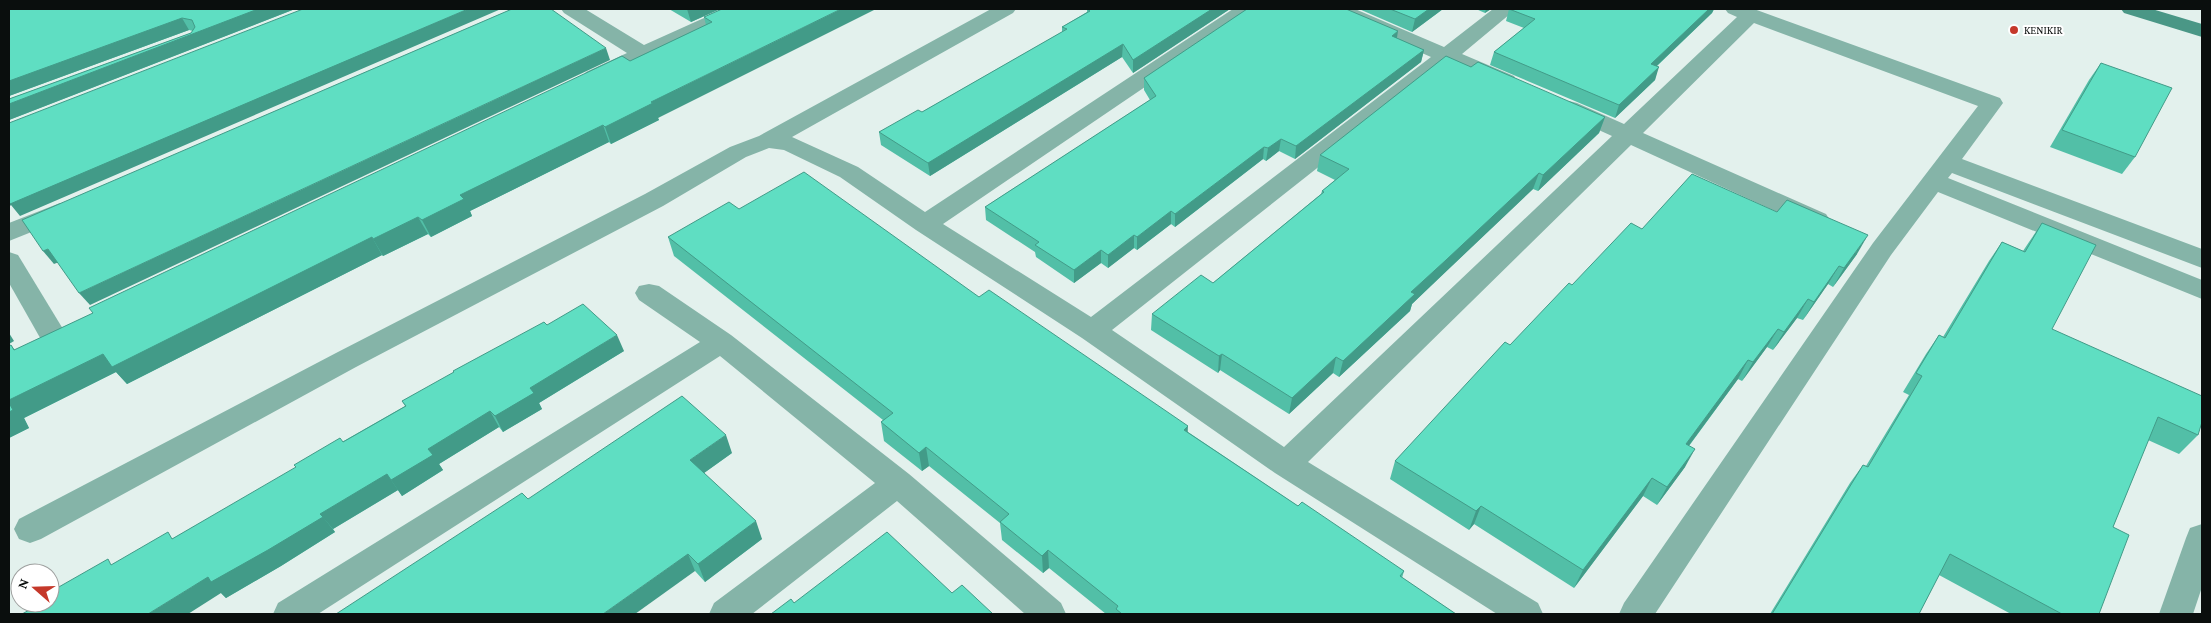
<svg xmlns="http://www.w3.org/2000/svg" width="2211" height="623" font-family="'Crimson Pro',serif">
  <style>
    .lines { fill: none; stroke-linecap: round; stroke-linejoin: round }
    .street { fill: #85b4a8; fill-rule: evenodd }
    .secondary { fill: #4a9786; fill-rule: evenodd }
    .wall { fill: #52bfa7 }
    .shaded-wall { fill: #429b88 }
    .building { fill: #5fdec2; stroke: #429b88 }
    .poi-dot { fill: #c5382a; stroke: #fff; stroke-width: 2 }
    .labels { text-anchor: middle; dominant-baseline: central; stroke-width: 4; stroke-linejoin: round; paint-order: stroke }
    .far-poi-label { font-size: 11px; fill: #0a0e0d; stroke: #fff; text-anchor: start }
  </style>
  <rect width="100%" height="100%" fill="#e3f1ed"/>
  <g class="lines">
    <g class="street">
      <path d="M 561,9 L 585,9 L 644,45 L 724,9 L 750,9 L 747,13 L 594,84 L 586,82 L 583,77 L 586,72 L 627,53 L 564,13 Z"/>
      <path d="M 991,9 L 1016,9 L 1013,13 L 792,137 L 858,167 L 925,212 L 1233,9 L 1257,9 L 1254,13 L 943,224 L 1091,317 L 1431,57 L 1331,13 L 1328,9 L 1355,9 L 1444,47 L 1493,9 L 1516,9 L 1462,54 L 1514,76 L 1517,81 L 1514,86 L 1506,88 L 1498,86 L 1449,64 L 1112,330 L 1284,447 L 1612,136 L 1561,113 L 1558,108 L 1561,103 L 1569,101 L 1577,103 L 1624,124 L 1737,17 L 1728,13 L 1725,9 L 1754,9 L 2000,98 L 2003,103 L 1962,159 L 2202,249 L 2202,268 L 1952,173 L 1948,178 L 2202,280 L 2202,299 L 1938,192 L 1891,255 L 1655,614 L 1619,614 L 1624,603 L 1873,243 L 1978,106 L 1754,23 L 1643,133 L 1826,214 L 1830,220 L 1826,226 L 1817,228 L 1808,226 L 1631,145 L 1308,462 L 1538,603 L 1543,614 L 1497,614 L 1275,473 L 1082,338 L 916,230 L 840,177 L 784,150 L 769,148 L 746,157 L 663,206 L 356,367 L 41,539 L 30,543 L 19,539 L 14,529 L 19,519 L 336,353 L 645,194 L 730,147 L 759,136 Z"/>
      <path d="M 60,203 L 69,205 L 73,211 L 69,217 L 9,241 L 9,223 Z"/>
      <path d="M 9,252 L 18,255 L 63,329 L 67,336 L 63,343 L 53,346 L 43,343 L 9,283 Z"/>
      <path d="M 649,284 L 659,286 L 731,335 L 909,474 L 1061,603 L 1066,614 L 1025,614 L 897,501 L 752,614 L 709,614 L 714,603 L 875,483 L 720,356 L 318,614 L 273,614 L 278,603 L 700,342 L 639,300 L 635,293 L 639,286 Z"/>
      <path d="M 2202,524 L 2202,587 L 2193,614 L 2159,614 L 2186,538 L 2190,528 Z"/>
    </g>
    <path class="secondary" d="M 2121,9 L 2152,9 L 2202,24 L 2202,37 L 2124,13 Z"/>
  </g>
  <g class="wall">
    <path d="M 9,9 L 295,9 L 9,120 L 9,99 L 191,33 L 193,31 L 189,30 L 9,96 Z"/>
    <path d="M 669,9 L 720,9 L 691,22 Z"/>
    <path d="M 722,9 L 658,118 L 659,120 L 611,144 L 609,142 L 470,211 L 472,216 L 431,237 L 428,234 L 383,256 L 382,255 L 127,384 L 116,372 L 24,418 L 29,428 L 9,438 L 9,346 L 11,345 L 15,350 L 630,61 L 706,25 L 704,17 Z"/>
    <path d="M 1087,9 L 1230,9 L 1133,73 L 1122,57 L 930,176 L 881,145 L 879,132 L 922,112 L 1062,32 L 1062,27 L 1087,12 Z"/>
    <path d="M 1359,9 L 1443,9 L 1412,32 Z"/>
    <path d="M 1476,9 L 1491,9 L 1485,13 Z"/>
    <path d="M 1509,9 L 1714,9 L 1712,13 L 1657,66 L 1655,80 L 1615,118 L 1490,65 L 1494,52 L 1524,28 L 1506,21 Z"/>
    <path d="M 1397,38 L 1424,50 L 1421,62 L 1295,159 L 1279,151 L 1266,161 L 1263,159 L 1175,227 L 1171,224 L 1137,250 L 1134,248 L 1108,268 L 1101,263 L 1074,283 L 1036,257 L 1035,252 L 986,220 L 985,207 L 1150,100 L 1144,90 L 1144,78 Z"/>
    <path d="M 2101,63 L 2135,157 L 2122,174 L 2050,147 L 2089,80 Z"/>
    <path d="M 1471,67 L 1605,117 L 1599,133 L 1538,191 L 1533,189 L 1441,276 L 1412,304 L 1410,311 L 1339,377 L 1333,373 L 1289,414 L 1220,370 L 1218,373 L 1151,330 L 1152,314 L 1213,283 L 1321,194 L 1322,191 L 1335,180 L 1317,171 L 1320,155 Z"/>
    <path d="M 739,209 L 979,297 L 1188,432 L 1298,506 L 1404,571 L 1402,578 L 1456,614 L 1106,614 L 1049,568 L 1043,573 L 1002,540 L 1000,523 L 929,466 L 922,471 L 884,441 L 881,422 L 883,420 L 674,256 L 668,237 Z"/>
    <path d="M 2042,223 L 2052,329 L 2198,435 L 2179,454 L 2148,440 L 2113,527 L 2099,614 L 2011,614 L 1939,575 L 1919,614 L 1770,614 L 1850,483 L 1863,465 L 1866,466 L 1909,395 L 1903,392 L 1926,354 L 1939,335 L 1943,337 L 1989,261 L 2002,242 L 2023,251 L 2029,242 Z"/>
    <path d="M 1642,229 L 1857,254 L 1833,287 L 1828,284 L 1803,320 L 1797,318 L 1773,350 L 1767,347 L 1742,381 L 1738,379 L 1689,446 L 1685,467 L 1657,505 L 1643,496 L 1574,588 L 1474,524 L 1469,530 L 1390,479 L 1395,461 L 1510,345 L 1572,285 Z"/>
    <path d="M 547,325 L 624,351 L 539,403 L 542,409 L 503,432 L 499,427 L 439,464 L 443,470 L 402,496 L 398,490 L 333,529 L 335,532 L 281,566 L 226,598 L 221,593 L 113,564 L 174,538 L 405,406 L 402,401 Z"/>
    <path d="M 732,453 L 704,473 L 762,539 L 705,582 L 695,571 L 528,499 Z"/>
  </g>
  <g class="shaded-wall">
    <path d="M 258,9 L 295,9 L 9,120 L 9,104 Z"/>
    <path d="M 468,9 L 501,9 L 20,216 L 11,205 L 9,207 L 9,201 Z"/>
    <path d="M 687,9 L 720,9 L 691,22 Z"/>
    <path d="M 841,9 L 876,9 L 658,118 L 659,120 L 611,144 L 605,127 L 651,102 Z"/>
    <path d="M 1212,9 L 1230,9 L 1133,73 L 1133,60 Z"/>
    <path d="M 1429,9 L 1443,9 L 1412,32 L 1415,19 Z"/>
    <path d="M 1486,9 L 1491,9 L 1485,13 Z"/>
    <path d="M 1709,9 L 1714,9 L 1712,13 L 1646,76 L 1651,64 Z"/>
    <path d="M 182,18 L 189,30 L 9,96 L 9,81 Z"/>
    <path d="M 1398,31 L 1396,44 L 1392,36 Z"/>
    <path d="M 1123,44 L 1122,57 L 930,176 L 928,163 Z"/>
    <path d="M 606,48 L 610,60 L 90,305 L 79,293 Z"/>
    <path d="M 1424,50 L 1421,62 L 1295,159 L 1296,146 Z"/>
    <path d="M 1659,67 L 1655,80 L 1615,118 L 1619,105 Z"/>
    <path d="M 1605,117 L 1599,133 L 1538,191 L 1543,175 Z"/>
    <path d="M 603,125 L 609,142 L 470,211 L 472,216 L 431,237 L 422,220 L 460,195 Z"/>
    <path d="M 1281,139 L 1279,151 L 1266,161 L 1268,148 Z"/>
    <path d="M 1264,147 L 1263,159 L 1175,227 L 1175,214 Z"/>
    <path d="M 1539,173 L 1533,189 L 1412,304 L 1410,311 L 1339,377 L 1343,361 L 1411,292 Z"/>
    <path d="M 1171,211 L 1171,224 L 1137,250 L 1137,237 Z"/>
    <path d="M 418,217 L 428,234 L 383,256 L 373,239 Z"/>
    <path d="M 1134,235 L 1134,248 L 1108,268 L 1108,255 Z"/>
    <path d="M 1868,235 L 1857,254 L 1833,287 L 1844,268 Z"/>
    <path d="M 372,237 L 382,255 L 127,384 L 116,372 L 24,418 L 29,428 L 9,438 L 9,400 L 103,354 Z"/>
    <path d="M 48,249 L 59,262 L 54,264 L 43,251 Z"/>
    <path d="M 1101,250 L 1101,263 L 1074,283 L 1074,270 Z"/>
    <path d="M 1839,266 L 1828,284 L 1803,320 L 1814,302 Z"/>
    <path d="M 1808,299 L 1797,318 L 1773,350 L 1784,332 Z"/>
    <path d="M 1778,329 L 1767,347 L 1742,381 L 1753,362 Z"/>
    <path d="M 9,333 L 14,341 L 9,344 Z"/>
    <path d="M 617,335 L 624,351 L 539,403 L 542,409 L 503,432 L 495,416 L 530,388 Z"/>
    <path d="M 1222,354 L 1220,370 L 1218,373 L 1219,356 Z"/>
    <path d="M 1336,357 L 1333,373 L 1289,414 L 1292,398 Z"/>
    <path d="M 1748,360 L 1738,379 L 1676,463 L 1686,444 Z"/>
    <path d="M 490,411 L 499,427 L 439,464 L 443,470 L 402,496 L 391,480 L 428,449 Z"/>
    <path d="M 1188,426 L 1187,444 L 1184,430 Z"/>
    <path d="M 726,435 L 732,453 L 697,478 L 690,460 Z"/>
    <path d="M 926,447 L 929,466 L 922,471 L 919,453 Z"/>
    <path d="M 1695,449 L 1685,467 L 1657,505 L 1667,487 Z"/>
    <path d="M 387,474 L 398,490 L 333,529 L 320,514 Z"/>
    <path d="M 1652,478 L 1643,496 L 1574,588 L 1583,570 Z"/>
    <path d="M 1481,506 L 1474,524 L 1469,530 L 1476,511 Z"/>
    <path d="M 323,517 L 335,532 L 281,566 L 226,598 L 221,593 L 188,614 L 148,614 L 208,577 Z"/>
    <path d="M 756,521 L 762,539 L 705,582 L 698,564 Z"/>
    <path d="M 1048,550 L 1049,568 L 1043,573 L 1042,556 Z"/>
    <path d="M 688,554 L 695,571 L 635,614 L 603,614 Z"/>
  </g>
  <g class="building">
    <path d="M 9,9 L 258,9 L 9,104 L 9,99 L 191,33 L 195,27 L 192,20 L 182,18 L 9,81 Z"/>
    <path d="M 303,9 L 468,9 L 10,204 L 9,202 L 9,123 Z"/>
    <path d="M 512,9 L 551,9 L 606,48 L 79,293 L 48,249 L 43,251 L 22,220 Z"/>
    <path d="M 722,9 L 841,9 L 651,102 L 653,103 L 605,127 L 603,125 L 460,195 L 464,199 L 422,220 L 418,217 L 373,239 L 372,237 L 112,367 L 103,354 L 9,400 L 9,346 L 11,345 L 14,350 L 93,313 L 89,308 L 622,56 L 630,61 L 712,22 L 704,17 Z"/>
    <path d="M 1087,9 L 1212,9 L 1133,60 L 1123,44 L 928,163 L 879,132 L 918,110 L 922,112 L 1067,29 L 1062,27 L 1090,11 Z"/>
    <path d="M 1247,9 L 1346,9 L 1398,31 L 1392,36 L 1424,50 L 1296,146 L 1281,139 L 1268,148 L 1264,147 L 1175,214 L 1171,211 L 1137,237 L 1134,235 L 1108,255 L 1101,250 L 1074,270 L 1035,245 L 1039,242 L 985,207 L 1156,96 L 1144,78 Z"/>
    <path d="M 1390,9 L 1429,9 L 1415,19 Z"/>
    <path d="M 1509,9 L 1709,9 L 1651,64 L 1659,67 L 1619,105 L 1494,52 L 1535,19 Z"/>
    <path d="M 1446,56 L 1471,67 L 1478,62 L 1605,117 L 1543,175 L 1539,173 L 1446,260 L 1411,292 L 1415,294 L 1343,361 L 1336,357 L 1292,398 L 1222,354 L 1219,356 L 1152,314 L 1201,275 L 1213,283 L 1324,192 L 1322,191 L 1349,169 L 1320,155 Z"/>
    <path d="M 2101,63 L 2172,88 L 2135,157 L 2062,130 Z"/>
    <path d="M 804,172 L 979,297 L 989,290 L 1188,426 L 1184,430 L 1298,506 L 1302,502 L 1404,571 L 1400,576 L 1456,614 L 1122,614 L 1116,609 L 1118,606 L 1048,550 L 1042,556 L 1000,522 L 1009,514 L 926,447 L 919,453 L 881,422 L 893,413 L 668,237 L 729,202 L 739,209 Z"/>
    <path d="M 1692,174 L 1777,212 L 1787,200 L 1868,235 L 1844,268 L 1839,266 L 1814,302 L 1808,299 L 1784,332 L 1778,329 L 1753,362 L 1748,360 L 1686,444 L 1695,449 L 1667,487 L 1652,478 L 1583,570 L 1481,506 L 1476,511 L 1395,461 L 1505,342 L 1510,345 L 1569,283 L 1572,285 L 1631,223 L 1642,229 Z"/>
    <path d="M 2042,223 L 2096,245 L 2052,329 L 2202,396 L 2202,422 L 2198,435 L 2158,417 L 2113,527 L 2129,535 L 2099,614 L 2062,614 L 1950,554 L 1919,614 L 1772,614 L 1863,465 L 1868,467 L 1922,376 L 1916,373 L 1939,335 L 1945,338 L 2002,242 L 2025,252 Z"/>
    <path d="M 583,304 L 617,335 L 530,388 L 534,393 L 495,416 L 490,411 L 428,449 L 433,455 L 391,480 L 387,474 L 320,514 L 323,517 L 268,550 L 211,582 L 208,577 L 148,614 L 22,614 L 42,603 L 50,603 L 50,592 L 108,559 L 111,565 L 168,532 L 172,539 L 296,467 L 294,465 L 340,438 L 343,442 L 406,406 L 402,401 L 454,372 L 453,371 L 544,322 L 547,325 Z"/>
    <path d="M 682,396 L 726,435 L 690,460 L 756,521 L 698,564 L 688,554 L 603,614 L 336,614 L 522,493 L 528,499 Z"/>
    <path d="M 9,403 L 13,410 L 9,412 Z"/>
    <path d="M 887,532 L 952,593 L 962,585 L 993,614 L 771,614 L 791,599 L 794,603 Z"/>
  </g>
  <circle class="poi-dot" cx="2014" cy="30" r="5"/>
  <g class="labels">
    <g class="far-poi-label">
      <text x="2024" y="30">KENIKIR</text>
    </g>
  </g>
  <rect width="2211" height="623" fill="none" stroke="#0a0e0d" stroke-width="20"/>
  <g transform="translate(35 588) rotate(290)"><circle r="24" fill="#ffffff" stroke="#9d9f9e"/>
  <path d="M0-4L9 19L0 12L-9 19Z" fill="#c5382a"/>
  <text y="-8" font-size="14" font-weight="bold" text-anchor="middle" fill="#0a0e0d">N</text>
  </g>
</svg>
